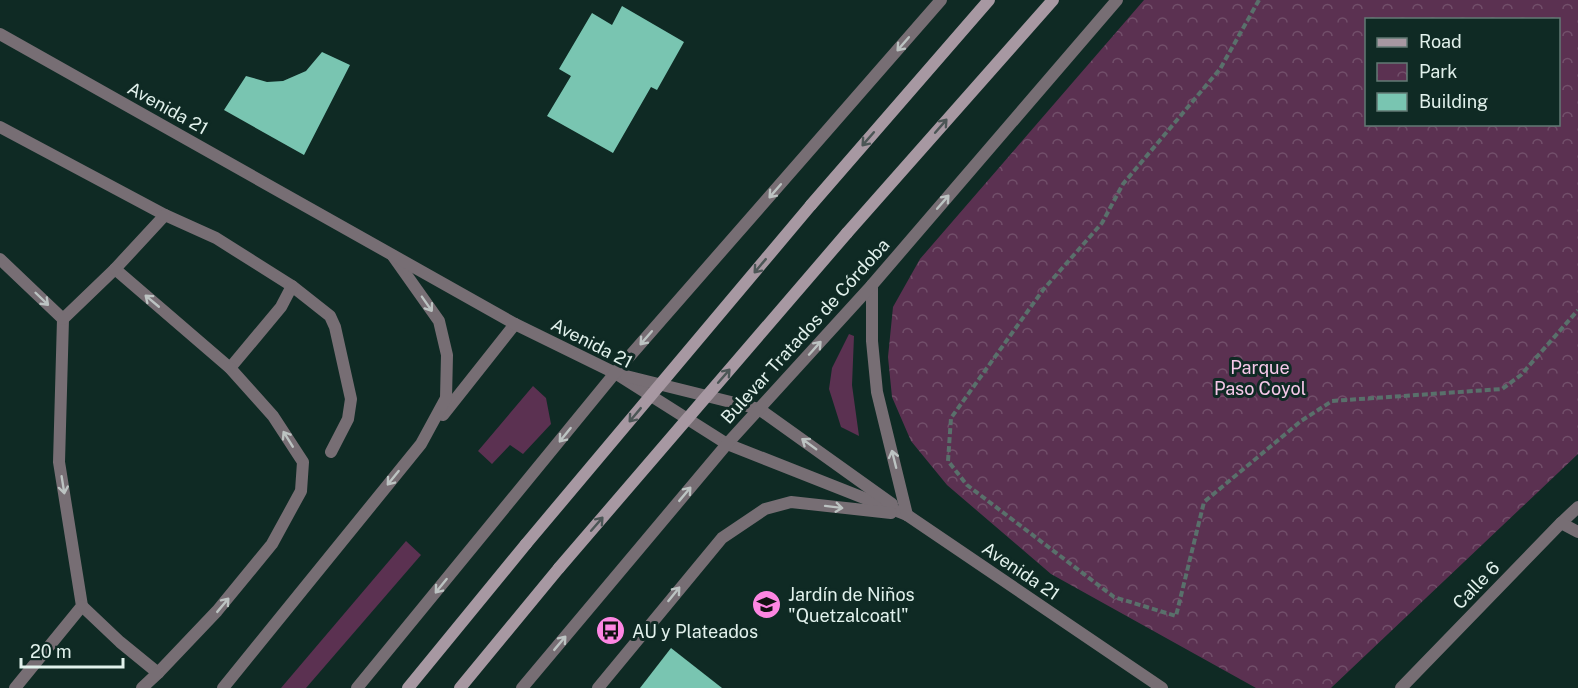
<svg xmlns="http://www.w3.org/2000/svg" width="1578" height="688" font-family="'Public Sans',sans-serif">
  <style>
    .grass { fill: #5b3151 }
    .park { fill: url(#park-crowns); fill-rule: evenodd }
    .building { fill: #79c5b1 }
    .lines { fill: none; stroke-linecap: round; stroke-linejoin: round }
    .path { stroke: #59706b; stroke-width: 4; stroke-dasharray: 6 3; stroke-linecap: butt }
    .service { stroke: #776e74; stroke-width: 12 }
    .minor { stroke: #776e74; stroke-width: 12 }
    .tertiary { stroke: #776e74; stroke-width: 12 }
    .secondary { stroke: #a798a2; stroke-width: 12 }
    .secondary-bridge { stroke: #a798a2; stroke-width: 12 }
    .oneway { stroke: #bcc3c2 }
    .oneway2 { stroke: #4c5656 }
    .labels { text-anchor: middle; dominant-baseline: central; stroke-width: 6; stroke-linejoin: round; paint-order: stroke }
    .street-label { font-size: 18px; fill: #e1f1ec; stroke: #0f2a24 }
    .park-label { font-size: 18px; fill: #f6c8e9; stroke: #0f2a24 }
    .poi-label { font-size: 18px; fill: #e1f1ec; stroke: #0f2a24; text-anchor: start }
  </style>
  <defs>
    <pattern id="park-crowns" width="20" height="18" patternUnits="userSpaceOnUse" patternTransform="scale(1.5)"><rect width="20" height="18" fill="#5b3151"/><path d="M2 6a3 3 0 1 1 6 0M12 15a3 3 0 1 1 6 0" fill="none" stroke="#724f6a"/></pattern>
  </defs>
  <rect width="100%" height="100%" fill="#0f2a24"/>
  <g class="grass">
    <path d="M 849,334 L 854,336 L 852,385 L 859,436 L 841,427 L 829,389 L 832,368 Z"/>
    <path d="M 533,386 L 546,398 L 551,424 L 523,454 L 510,445 L 492,464 L 478,451 Z"/>
    <path d="M 406,541 L 421,555 L 306,688 L 281,688 Z"/>
  </g>
  <path class="park" d="M 1144,0 L 1578,0 L 1578,454 L 1331,688 L 1256,688 L 1051,574 L 947,485 L 911,441 L 892,397 L 888,357 L 893,307 L 920,259 ZM 1366,20 L 1558,20 L 1558,124 L 1366,124 Z"/>
  <g class="building">
    <path d="M 622,6 L 684,42 L 657,90 L 651,87 L 613,153 L 547,116 L 571,76 L 559,69 L 592,13 L 612,25 Z"/>
    <path d="M 322,52 L 350,65 L 304,155 L 224,110 L 246,76 L 267,82 L 283,81 L 306,71 Z"/>
    <path d="M 671,648 L 722,688 L 640,688 Z"/>
  </g>
  <g class="lines">
    <path class="path" d="M 1259,0 L 1220,69 L 1123,184 L 1102,223 L 1043,290 L 951,418 L 948,461 L 967,485 L 1114,597 L 1176,616 L 1204,502 L 1301,421 L 1332,401 L 1502,389 L 1521,375 L 1578,310"/>
    <g class="service">
      <path d="M 0,127 L 165,215 L 216,238 L 292,286 L 330,316 L 335,327 L 351,399 L 348,419 L 331,452"/>
      <path d="M 0,259 L 63,319 L 59,462 L 82,606 L 15,688"/>
      <path d="M 63,319 L 115,269 L 165,215"/>
      <path d="M 230,368 L 281,307 L 292,286"/>
      <path d="M 443,415 L 515,324"/>
      <path d="M 82,606 L 120,642 L 158,673 L 217,611 L 272,544 L 301,491 L 303,462 L 273,416 L 230,368 L 115,269"/>
      <path d="M 142,688 L 158,673"/>
      <path d="M 223,688 L 421,444 L 446,398 L 447,355 L 439,321 L 393,256"/>
    </g>
    <path class="minor" d="M 1561,523 L 1578,507"/>
    <g class="tertiary">
      <path d="M 0,34 L 515,324 L 615,373 L 727,444 L 907,515 L 1162,688"/>
      <path d="M 872,285 L 872,341 L 877,392 L 907,515"/>
      <path d="M 626,376 L 759,409 L 892,504"/>
      <path d="M 357,688 L 615,373 L 941,0"/>
      <path d="M 522,688 L 727,444 L 872,285 L 1117,0"/>
      <path d="M 598,688 L 722,538 L 765,509 L 791,502 L 891,513"/>
      <path d="M 1401,688 L 1561,523 L 1578,532"/>
    </g>
    <g class="secondary">
      <path d="M 811,205 L 989,0"/>
      <path d="M 847,233 L 1053,0"/>
      <path d="M 408,688 L 526,544"/>
      <path d="M 460,688 L 559,568"/>
    </g>
    <g class="secondary-bridge">
      <path d="M 526,544 L 811,205"/>
      <path d="M 559,568 L 847,233"/>
    </g>
  </g>
  <defs><path id="oneway-shaft" d="M-6 0H5M1.5-3L5.5 0L1.5 3" fill="none" stroke-width="1.6" stroke-linecap="round" stroke-linejoin="round" transform="scale(1.5)"/></defs>
  <g class="oneway">
    <use href="#oneway-shaft" transform="translate(903 44) rotate(131)"/>
    <use href="#oneway-shaft" transform="translate(775 191) rotate(131)"/>
    <use href="#oneway-shaft" transform="translate(943 202) rotate(-49)"/>
    <use href="#oneway-shaft" transform="translate(42 299) rotate(44)"/>
    <use href="#oneway-shaft" transform="translate(152 301) rotate(-140)"/>
    <use href="#oneway-shaft" transform="translate(427 304) rotate(55)"/>
    <use href="#oneway-shaft" transform="translate(646 338) rotate(131)"/>
    <use href="#oneway-shaft" transform="translate(815 348) rotate(-48)"/>
    <use href="#oneway-shaft" transform="translate(565 435) rotate(129)"/>
    <use href="#oneway-shaft" transform="translate(288 439) rotate(-122)"/>
    <use href="#oneway-shaft" transform="translate(809 444) rotate(-144)"/>
    <use href="#oneway-shaft" transform="translate(894 459) rotate(-104)"/>
    <use href="#oneway-shaft" transform="translate(393 478) rotate(129)"/>
    <use href="#oneway-shaft" transform="translate(63 485) rotate(81)"/>
    <use href="#oneway-shaft" transform="translate(685 494) rotate(-50)"/>
    <use href="#oneway-shaft" transform="translate(834 507) rotate(7)"/>
    <use href="#oneway-shaft" transform="translate(441 586) rotate(129)"/>
    <use href="#oneway-shaft" transform="translate(674 594) rotate(-51)"/>
    <use href="#oneway-shaft" transform="translate(223 605) rotate(-50)"/>
    <use href="#oneway-shaft" transform="translate(560 643) rotate(-50)"/>
  </g>
  <g class="oneway2">
    <use href="#oneway-shaft" transform="translate(941 126) rotate(-49)"/>
    <use href="#oneway-shaft" transform="translate(868 139) rotate(131)"/>
    <use href="#oneway-shaft" transform="translate(760 266) rotate(130)"/>
    <use href="#oneway-shaft" transform="translate(724 376) rotate(-49)"/>
    <use href="#oneway-shaft" transform="translate(635 415) rotate(130)"/>
    <use href="#oneway-shaft" transform="translate(597 524) rotate(-49)"/>
  </g>
  <defs>
    <symbol id="school-disc" viewBox="-11 -11 22 22"><circle r="9.5" fill="#fd86e2" stroke="#0f2a24"/><path d="M0-5L7-2L0 1L-7-2ZM-4 1L0 2.5L4 1V4Q0 6-4 4Z" fill="#111"/></symbol>
    <symbol id="bus-disc" viewBox="-11 -11 22 22"><circle r="9.5" fill="#fd86e2" stroke="#0f2a24"/><path d="M-5-6H5V4H4V6H2V4H-2V6H-4V4H-5ZM-3.5-4V0h7V-4ZM-3.5 1.2v1.5H-2V1.2ZM2 1.2v1.5H3.5V1.2Z" fill="#111"/></symbol>
  </defs>
  <g fill-rule="evenodd">
    <use href="#school-disc" x="750" y="588" width="33" height="33"/>
    <use href="#bus-disc" x="594" y="614" width="33" height="33"/>
  </g>
  <g class="labels">
    <g class="street-label">
      <text transform="translate(168 108) rotate(29)">Avenida 21</text>
      <text transform="translate(805 331) rotate(-48)">Bulevar Tratados de Córdoba</text>
      <text transform="translate(592 343) rotate(27)">Avenida 21</text>
      <text transform="translate(1021 571) rotate(34)">Avenida 21</text>
      <text transform="translate(1476 585) rotate(-46)">Calle 6</text>
    </g>
    <g class="park-label">
      <text x="1260" y="367">Parque<tspan x="1260" dy="21">Paso Coyol</tspan></text>
    </g>
    <g class="poi-label">
      <text x="788" y="594">Jardín de Niños<tspan x="788" dy="21">"Quetzalcoatl"</tspan></text>
      <text x="632" y="631">AU y Plateados</text>
    </g>
  </g>
  <rect x="1365" y="18" width="195" height="108" fill="#0f2a24" stroke="#637a74" stroke-width="1.5"/>
  <rect x="1377" y="38" width="30" height="9" fill="#a798a2" stroke="#637a74" stroke-width="1.5"/>
  <text x="1419" y="48" font-size="18" fill="#e1f1ec">Road</text>
  <rect x="1377" y="63" width="30" height="18" fill="url(#park-crowns)" stroke="#637a74" stroke-width="1.5"/>
  <text x="1419" y="78" font-size="18" fill="#e1f1ec">Park</text>
  <rect x="1377" y="93" width="30" height="18" fill="#79c5b1" stroke="#637a74" stroke-width="1.5"/>
  <text x="1419" y="108" font-size="18" fill="#e1f1ec">Building</text>
  <path d="M21 658v9h102v-9" fill="none" stroke="#e1f1ec" stroke-width="3"/>
  <text x="30" y="658" font-size="18" fill="#e1f1ec" stroke="#0f2a24" stroke-width="4.5" paint-order="stroke">20 m</text>
</svg>
